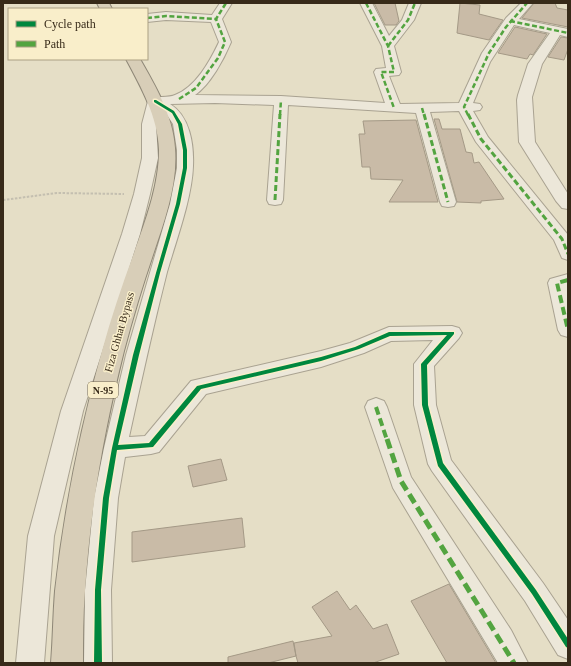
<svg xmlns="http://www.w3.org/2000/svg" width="571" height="666" font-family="Georgia,serif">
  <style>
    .building { fill: #c9bba7; stroke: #a49986 }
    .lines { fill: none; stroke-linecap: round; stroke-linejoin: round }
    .minor-casing { stroke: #a9a291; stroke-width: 2 }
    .highway-casing { stroke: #8e8777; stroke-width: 2 }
    .path { stroke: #c4bfb0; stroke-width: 2; stroke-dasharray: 2.5 1.5; stroke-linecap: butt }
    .minor { fill: #ece7d9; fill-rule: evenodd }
    .highway { fill: #d8ceb8; fill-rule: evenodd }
    .quiet-far3 { stroke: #53a440; stroke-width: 2.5; stroke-dasharray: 5 2.5; stroke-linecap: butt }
    .quiet-far2 { stroke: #53a440; stroke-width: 3; stroke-dasharray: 6 3; stroke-linecap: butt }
    .quiet-far1 { stroke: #53a440; stroke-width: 4; stroke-dasharray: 8 4; stroke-linecap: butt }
    .quiet { stroke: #53a440; stroke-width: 5; stroke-dasharray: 10 5; stroke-linecap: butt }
    .cycleway-casing { stroke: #f9eeca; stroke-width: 3 }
    .cycleway { fill: #00873e; fill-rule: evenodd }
    .labels { text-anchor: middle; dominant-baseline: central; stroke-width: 3; stroke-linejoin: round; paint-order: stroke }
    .shield { fill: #f9eeca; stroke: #71654e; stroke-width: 1 }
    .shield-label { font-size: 10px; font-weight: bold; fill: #372a19 }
    .street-label { font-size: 11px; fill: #372a19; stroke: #f9eeca }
  </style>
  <rect width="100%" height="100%" fill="#e5dec6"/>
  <g class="building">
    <path d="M 374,3 L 395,3 L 399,21 L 396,25 L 385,25 Z"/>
    <path d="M 460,3 L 480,5 L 479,14 L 503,20 L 489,40 L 457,33 Z"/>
    <path d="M 534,3 L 555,3 L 557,8 L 568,10 L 568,27 L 522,18 Z"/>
    <path d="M 515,27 L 547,34 L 533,55 L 530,54 L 527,59 L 498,53 Z"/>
    <path d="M 561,37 L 568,38 L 568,49 L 564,60 L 548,57 Z"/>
    <path d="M 434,119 L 439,119 L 442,129 L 460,129 L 466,152 L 472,153 L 474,163 L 479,162 L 504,199 L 481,201 L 481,203 L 457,202 Z"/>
    <path d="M 416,120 L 438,202 L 389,202 L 403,180 L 371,179 L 370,167 L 362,167 L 359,134 L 365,134 L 363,121 Z"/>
    <path d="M 221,459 L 227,480 L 193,487 L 188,466 Z"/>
    <path d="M 242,518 L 245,547 L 132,562 L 132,532 Z"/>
    <path d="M 449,584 L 496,663 L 447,663 L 411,601 Z"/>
    <path d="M 337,591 L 350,610 L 356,605 L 373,629 L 387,624 L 399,654 L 373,663 L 298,663 L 296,656 L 268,663 L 228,663 L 228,657 L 293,641 L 296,656 L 294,643 L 332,636 L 312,607 Z"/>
  </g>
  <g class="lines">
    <defs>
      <g id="minor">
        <path d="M 220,3 L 232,3 L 222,19 L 231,42 C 224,59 210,85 195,95 L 281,96 L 385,103 L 374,72 L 376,69 L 386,68 L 382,46 L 360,3 L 372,3 L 389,36 L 402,20 L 409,3 L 421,3 L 414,20 L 394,46 L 401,72 L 399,75 L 389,76 L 400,104 L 459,103 L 482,53 L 506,18 L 521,3 L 533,3 L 519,19 L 568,29 L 568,37 L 560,35 L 542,64 L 532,97 L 535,142 L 568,194 L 568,209 L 562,208 L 556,201 L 519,142 L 517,100 L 518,95 L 528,64 L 550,33 L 514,25 L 490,62 L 473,103 L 480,104 L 482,107 L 480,110 L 473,111 L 488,137 L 568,235 L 568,260 L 562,258 L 554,240 L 476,142 L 459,111 L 430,112 L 456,202 L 454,206 L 448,207 L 442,206 L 440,202 L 416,113 L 288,105 L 283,200 L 281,204 L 275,205 L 269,204 L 267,200 L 274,105 L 215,103 L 170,104 C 190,116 194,145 193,166 C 192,198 176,241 167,272 C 153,327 141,382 129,437 L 145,436 L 191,381 L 321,351 L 350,343 L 389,327 L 452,326 L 459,328 L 462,333 L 459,338 L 434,366 L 436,405 L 451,460 L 543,583 L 568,620 L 568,659 L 558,655 L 525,601 L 432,471 L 428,464 L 414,405 L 414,364 L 433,340 L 391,341 L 364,353 L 321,367 L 206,394 L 159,452 L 151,454 L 125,457 L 118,498 L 111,590 L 112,663 L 84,663 L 85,590 L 94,498 L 104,448 L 126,355 L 170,204 L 177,168 L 177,150 L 173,124 L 167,115 L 160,110 L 156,124 L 158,158 L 150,194 L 140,234 L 83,411 L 54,536 L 44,663 L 16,663 L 28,536 L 61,411 L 122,234 L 134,194 L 142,158 L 142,124 L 148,101 L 150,98 C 158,96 168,98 175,95 C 196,87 210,61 219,42 L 211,22 L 166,20 L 147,22 L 147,14 L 166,12 L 212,15 Z"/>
        <path d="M 568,274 L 568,337 L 561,335 L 558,330 L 548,283 L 550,279 Z"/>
        <path d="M 376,398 L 384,401 L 387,407 L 411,477 L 511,630 L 528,663 L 498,663 L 393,488 L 365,407 L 368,401 Z"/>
      </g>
      <g id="highway">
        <path d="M 97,3 L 109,3 L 112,9 L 100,9 Z"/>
        <path d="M 126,59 L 140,59 C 156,87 173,116 175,148 C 178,184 165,219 154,252 C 143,284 133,317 124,351 C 104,430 90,510 85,591 C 83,615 83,639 83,663 L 51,663 C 53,639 53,615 55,591 C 64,510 80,430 102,351 C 111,318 122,285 134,253 C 146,219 159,185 159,150 C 158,117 141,87 126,59 Z"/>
      </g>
    </defs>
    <use href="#minor" class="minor-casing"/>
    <use href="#highway" class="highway-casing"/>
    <path class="path" d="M 3,200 L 57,193 L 124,194"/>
    <use href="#minor" class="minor"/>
    <use href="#highway" class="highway"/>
    <g class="quiet-far3">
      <path d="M 366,3 L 388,46 L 394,72 L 381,72 L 394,108"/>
      <path d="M 147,18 L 166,16 L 216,19 L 226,3"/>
      <path d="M 510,21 L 568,33"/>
      <path d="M 388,46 L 408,20 L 415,3"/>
      <path d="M 179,99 L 196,88 L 218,58 L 225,42 L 216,19"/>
      <path d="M 422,108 L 424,115"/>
      <path d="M 280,115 L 281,100"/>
      <path d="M 468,115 L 464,107 L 489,53 L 506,27 L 527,3"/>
    </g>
    <g class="quiet-far2">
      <path d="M 424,114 L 448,202"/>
      <path d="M 468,114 L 481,139 L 562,239 L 568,254"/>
      <path d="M 275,200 L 280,114"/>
    </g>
    <g class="quiet-far1">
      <path d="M 568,280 L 557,283 L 568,330"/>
      <path d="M 376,407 L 387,440"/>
    </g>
    <path class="quiet" d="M 387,439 L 401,481 L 514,663"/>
    <defs>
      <path id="cycleway" d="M 154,100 L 156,100 L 174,111 L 182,124 L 187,150 L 187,168 L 180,204 L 160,273 L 139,355 L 118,445 L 149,443 L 197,386 L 321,357 L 355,347 L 389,332 L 454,332 L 454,334 L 427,365 L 428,405 L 443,463 L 536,590 L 568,639 L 568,648 L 566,647 L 532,594 L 438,466 L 422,405 L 421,364 L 447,335 L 390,336 L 359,349 L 321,361 L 201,389 L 153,447 L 117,450 L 109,498 L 101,590 L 102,663 L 94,663 L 95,590 L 103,498 L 112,448 L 133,355 L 156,273 L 176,204 L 183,168 L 183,150 L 178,124 L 172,113 L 154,102 Z"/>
    </defs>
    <use href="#cycleway" class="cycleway-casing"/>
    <use href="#cycleway" class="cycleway"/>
  </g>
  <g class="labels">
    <rect class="shield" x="88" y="382" width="30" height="16" rx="3"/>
    <g class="shield-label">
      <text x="103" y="390">N-95</text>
    </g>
    <g class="street-label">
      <text transform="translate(119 332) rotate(-74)">Fiza Ghhat Bypass</text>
    </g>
  </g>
  <rect width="571" height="666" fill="none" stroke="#372a19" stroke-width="8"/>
  <rect x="8" y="8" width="140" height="52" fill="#f9eeca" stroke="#aba083"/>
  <rect x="16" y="21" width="20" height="6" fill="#00873e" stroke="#aba083"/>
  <text x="44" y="28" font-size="12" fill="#372a19">Cycle path</text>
  <rect x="16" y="41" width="20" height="6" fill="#53a440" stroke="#aba083"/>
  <text x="44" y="48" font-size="12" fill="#372a19">Path</text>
</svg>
